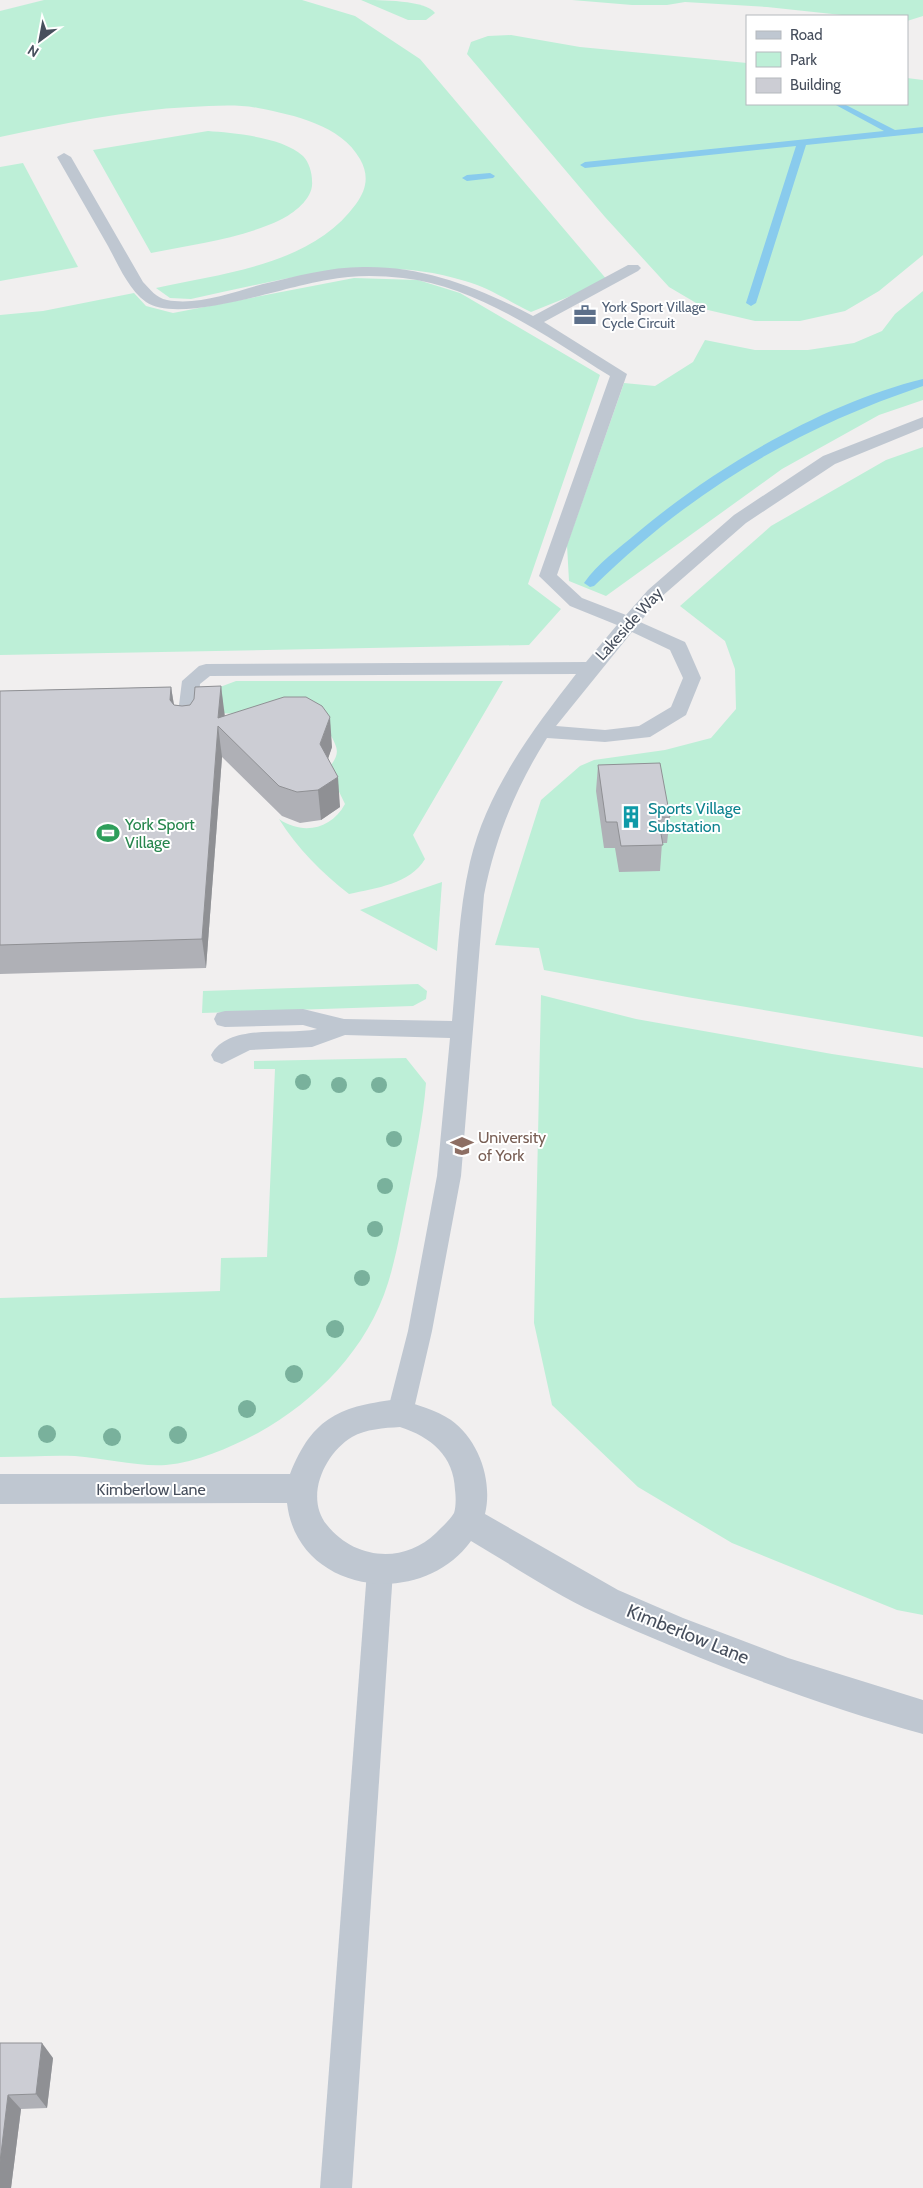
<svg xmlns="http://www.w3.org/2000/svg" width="923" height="2188" font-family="Cabin,sans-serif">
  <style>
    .green { fill: #bdefd7 }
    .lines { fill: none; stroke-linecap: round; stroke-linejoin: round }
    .stream { fill: #89cbed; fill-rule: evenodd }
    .lane { fill: #bfc7d1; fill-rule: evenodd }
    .street { fill: #bfc7d1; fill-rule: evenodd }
    .tree { fill: #79b19c }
    .wall { fill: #afb0b6 }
    .shaded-wall { fill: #8f9094 }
    .building { fill: #cccdd4; stroke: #8f9094 }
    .labels { text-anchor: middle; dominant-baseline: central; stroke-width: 4; stroke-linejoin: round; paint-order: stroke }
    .far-service-label { font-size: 14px; fill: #4e5e75; stroke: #fff; text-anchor: start }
    .street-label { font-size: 16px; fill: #474f5d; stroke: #fff }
    .culture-label { font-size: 16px; fill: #0d838f; stroke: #fff; text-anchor: start }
    .leisure-label { font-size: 16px; fill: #27864d; stroke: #fff; text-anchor: start }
    .education-label { font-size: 16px; fill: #785e54; stroke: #fff; text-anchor: start }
    .near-street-label { font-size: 19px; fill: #474f5d; stroke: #fff }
  </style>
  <rect width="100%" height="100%" fill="#f1efef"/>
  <g class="green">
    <path d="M 44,0 L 302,0 L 355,16 L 420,59 L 608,281 L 531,312 C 510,302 488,287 465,281 C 372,252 283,280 191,299 L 170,298 L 156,288 C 224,273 312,265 356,204 C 367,189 369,175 360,159 C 341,125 294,115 258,108 C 236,104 213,106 190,107 C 126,110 63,124 0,137 L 0,11 Z"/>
    <path d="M 361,0 C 380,0 426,0 435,13 L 426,20 L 408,20 Z"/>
    <path d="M 572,0 L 923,0 L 923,16 L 907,21 L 907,16 L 851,16 L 767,7 L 685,2 L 667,5 L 632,5 Z"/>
    <path d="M 511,35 L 580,47 L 747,63 L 747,104 L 907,104 L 907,78 L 923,80 L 923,255 L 879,291 L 845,311 L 800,321 L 755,321 L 708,310 L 669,287 L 605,217 L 467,54 L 471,42 L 488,36 Z"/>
    <path d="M 208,131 C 234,133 283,137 303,156 C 309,162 312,173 312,181 C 314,198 294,213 280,220 C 240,239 194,244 151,253 L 93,150 Z"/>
    <path d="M 23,163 L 78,267 L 0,281 L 0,167 Z"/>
    <path d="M 354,278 L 418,280 L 460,293 L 600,375 L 528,584 L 561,609 L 529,645 L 0,655 L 0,315 L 43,311 L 134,293 L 146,306 L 173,313 Z"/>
    <path d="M 923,291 L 923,400 L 879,415 L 782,469 L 606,596 L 569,581 L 567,545 L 624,383 L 655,386 L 693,362 L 705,340 L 755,350 L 808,350 L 854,343 L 882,331 L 895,314 Z"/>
    <path d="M 923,447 L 923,1037 L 687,997 L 544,970 L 539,948 L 495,945 L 541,800 L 580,766 L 594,760 L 665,750 L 711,738 L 736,709 L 735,669 L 725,641 L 680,606 L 771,526 L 886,460 Z"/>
    <path d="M 236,681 L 503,681 L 413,835 L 425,859 C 410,884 376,888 349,894 C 322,873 297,848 279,819 C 302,835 331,830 345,804 L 328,769 C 340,754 339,750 330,734 L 262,715 L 217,713 L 220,687 Z"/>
    <path d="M 442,882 L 437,951 L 360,910 Z"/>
    <path d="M 418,984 L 427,991 L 426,999 L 413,1006 L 202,1013 L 203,991 Z"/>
    <path d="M 541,995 L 636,1019 L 832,1054 L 923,1068 L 923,1615 L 897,1610 L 732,1543 L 638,1487 L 552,1405 L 534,1323 Z"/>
    <path d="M 406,1058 L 426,1083 C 423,1121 415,1157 408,1194 C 402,1223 397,1254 388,1283 C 368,1348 316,1401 258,1433 C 229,1448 198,1462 166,1465 C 139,1467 103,1458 75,1456 C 50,1455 25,1457 0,1457 L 0,1298 L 220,1291 L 221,1258 L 267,1257 L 275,1069 L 254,1069 L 254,1061 Z"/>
  </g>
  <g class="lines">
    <g class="stream">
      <path d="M 834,104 L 844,104 L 895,130 L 923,127 L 923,133 L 806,145 L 756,303 L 751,306 L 746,303 L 796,146 L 585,168 L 580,165 L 585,162 L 884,131 Z"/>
      <path d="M 490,173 L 495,176 L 493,178 L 467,181 L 462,178 L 467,175 Z"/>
      <path d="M 923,379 L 923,386 C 793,430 693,490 594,586 L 590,587 L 584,583 C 597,564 619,548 637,533 C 714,468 824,403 923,379 Z"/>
    </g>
    <g class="lane">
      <path d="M 64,153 L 71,157 L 143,282 C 150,289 156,298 167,300 C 197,306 234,292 263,284 C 297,276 333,266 368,267 C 427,267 481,289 533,316 L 628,265 L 638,265 L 641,268 L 638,271 L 544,322 L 627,374 L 557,575 L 582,598 L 626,615 L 648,590 L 734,515 L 823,456 L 923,417 L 923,428 L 835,464 L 746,523 L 660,598 L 640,622 L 685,642 L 687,646 L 701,678 L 686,715 L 650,737 L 605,742 L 547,738 C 516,787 495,838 484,895 L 461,1176 L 432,1331 L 413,1413 L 409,1421 L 400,1424 L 391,1421 L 387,1413 L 408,1331 L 437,1176 L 450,1038 L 345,1035 L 312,1047 L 250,1050 L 222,1064 L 214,1061 L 211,1055 C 229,1022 286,1036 317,1029 L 303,1025 L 225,1027 L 217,1025 L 214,1019 L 217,1013 L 225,1011 L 303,1009 L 344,1019 L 452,1021 C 457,968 458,914 470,862 C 487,790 532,731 576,674 L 210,676 L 200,684 L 196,729 L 193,734 L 186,735 L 179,734 L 176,729 L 182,681 L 199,666 L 206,664 L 586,662 L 617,625 L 570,606 L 539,576 L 610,376 C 547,337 479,287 403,278 C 377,275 352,275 327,280 C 286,286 179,325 146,302 C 128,289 118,264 108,246 C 91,216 74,187 57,157 ZM 632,632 L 670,650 L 683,678 L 671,707 L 639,726 L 605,730 L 556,726 Z"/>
      <path d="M 380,1558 L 389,1562 L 393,1571 L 352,2188 L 320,2188 L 367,1571 L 371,1562 Z"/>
    </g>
    <path class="street" d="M 400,1399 C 417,1405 436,1410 451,1420 C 479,1440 493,1481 485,1514 L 618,1590 L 683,1618 L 788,1658 L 923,1700 L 923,1734 C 815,1704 698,1660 596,1613 C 553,1593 512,1565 471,1541 C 420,1611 297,1593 287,1503 L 0,1504 L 0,1474 L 290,1474 C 313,1416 341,1406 400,1399 ZM 400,1427 C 431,1437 454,1456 455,1490 C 456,1497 456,1507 454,1513 C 450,1520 442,1527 436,1533 C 404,1564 355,1560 327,1525 C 304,1497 325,1453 352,1437 C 366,1429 384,1428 400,1427 Z"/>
  </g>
  <g class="tree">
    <circle cx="303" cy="1082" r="8"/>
    <circle cx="339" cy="1085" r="8"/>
    <circle cx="379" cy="1085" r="8"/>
    <circle cx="394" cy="1139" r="8"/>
    <circle cx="385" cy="1186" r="8"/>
    <circle cx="375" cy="1229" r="8"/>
    <circle cx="362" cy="1278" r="8"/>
    <circle cx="335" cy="1329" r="9"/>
    <circle cx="294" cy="1374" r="9"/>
    <circle cx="247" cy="1409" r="9"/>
    <circle cx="47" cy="1434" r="9"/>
    <circle cx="178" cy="1435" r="9"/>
    <circle cx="112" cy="1437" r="9"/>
  </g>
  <g class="wall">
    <path d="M 221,686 L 224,716 L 332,747 L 328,758 L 340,807 L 321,820 L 300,823 L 282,816 L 222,757 L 206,968 L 0,974 L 0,691 L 171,687 L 174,705 L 182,706 L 190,705 Z"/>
    <path d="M 598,765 L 670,817 L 667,843 L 662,843 L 660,871 L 619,872 L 615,848 L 604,848 L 596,791 Z"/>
    <path d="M 0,2043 L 53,2058 L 47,2108 L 21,2109 L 11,2188 L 0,2188 Z"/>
  </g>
  <g class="shaded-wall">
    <path d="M 221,686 L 225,717 L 218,718 Z"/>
    <path d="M 171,687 L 176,718 L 170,700 Z"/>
    <path d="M 330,717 L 332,747 L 323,774 L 320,744 Z"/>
    <path d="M 218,726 L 222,757 L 206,968 L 202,939 Z"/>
    <path d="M 338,777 L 340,807 L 321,820 L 318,790 Z"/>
    <path d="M 42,2043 L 53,2058 L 47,2108 L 36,2094 Z"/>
    <path d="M 8,2095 L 21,2109 L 11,2188 L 0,2188 L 0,2162 Z"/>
  </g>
  <g class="building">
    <path d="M 221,686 L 218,718 L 284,697 L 306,697 L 322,706 L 330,717 L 320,744 L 338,777 L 318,790 L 297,792 L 279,786 L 218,726 L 202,939 L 0,945 L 0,691 L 171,687 L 170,700 L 174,705 L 182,706 L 190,705 L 194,699 L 195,687 Z"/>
    <path d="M 660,763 L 670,817 L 658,817 L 663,845 L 621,846 L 617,822 L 606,822 L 598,765 Z"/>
    <path d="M 0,2043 L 42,2043 L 36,2094 L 8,2095 L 0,2162 Z"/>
  </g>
  <defs>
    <symbol id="office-bare" viewBox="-9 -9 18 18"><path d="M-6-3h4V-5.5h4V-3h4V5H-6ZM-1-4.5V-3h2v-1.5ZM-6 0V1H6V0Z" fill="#5c6f8a" stroke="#fff" stroke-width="2.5" paint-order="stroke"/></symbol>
    <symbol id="building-bare" viewBox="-9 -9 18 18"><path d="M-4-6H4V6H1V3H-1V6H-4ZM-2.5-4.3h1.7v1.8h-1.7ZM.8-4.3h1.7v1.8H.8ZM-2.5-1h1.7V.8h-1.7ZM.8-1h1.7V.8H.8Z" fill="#0f9aa8" stroke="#fff" stroke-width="2.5" paint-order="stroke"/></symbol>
    <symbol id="stadium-bare" viewBox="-9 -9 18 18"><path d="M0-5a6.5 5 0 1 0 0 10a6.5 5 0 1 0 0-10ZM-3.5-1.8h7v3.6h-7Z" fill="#2e9e5b" stroke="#fff" stroke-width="2.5" paint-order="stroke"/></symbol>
    <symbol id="university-bare" viewBox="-9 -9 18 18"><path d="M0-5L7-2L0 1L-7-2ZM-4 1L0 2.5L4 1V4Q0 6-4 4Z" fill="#8d6e63" stroke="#fff" stroke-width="2.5" paint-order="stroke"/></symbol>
  </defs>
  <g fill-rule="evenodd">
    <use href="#office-bare" x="569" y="299" width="32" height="32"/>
    <use href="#building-bare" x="615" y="801" width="32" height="32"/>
    <use href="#stadium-bare" x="92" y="817" width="32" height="32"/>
    <use href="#university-bare" x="446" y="1130" width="32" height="32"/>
  </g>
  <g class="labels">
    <g class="far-service-label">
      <text x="602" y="307">York Sport Village<tspan x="602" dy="16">Cycle Circuit</tspan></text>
    </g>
    <g class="street-label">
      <text transform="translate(629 624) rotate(-48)">Lakeside Way</text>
      <text x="151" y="1489">Kimberlow Lane</text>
    </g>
    <g class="culture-label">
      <text x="648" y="808">Sports Village<tspan x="648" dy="18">Substation</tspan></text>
    </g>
    <g class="leisure-label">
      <text x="125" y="824">York Sport<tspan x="125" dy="18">Village</tspan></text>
    </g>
    <g class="education-label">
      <text x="478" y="1137">University<tspan x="478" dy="18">of York</tspan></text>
    </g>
    <g class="near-street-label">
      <text transform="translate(688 1634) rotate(22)">Kimberlow Lane</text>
    </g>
  </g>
  <rect x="746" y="15" width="162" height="90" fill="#ffffff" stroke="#b5b9be"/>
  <rect x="756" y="31" width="25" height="8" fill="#bfc7d1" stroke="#b5b9be"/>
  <text x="790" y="40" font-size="15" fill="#474f5d">Road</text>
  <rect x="756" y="52" width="25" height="15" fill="#bdefd7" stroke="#b5b9be"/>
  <text x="790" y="65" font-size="15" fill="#474f5d">Park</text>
  <rect x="756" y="78" width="25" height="15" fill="#cccdd4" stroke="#b5b9be"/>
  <text x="790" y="90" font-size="15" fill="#474f5d">Building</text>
  <g transform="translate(40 40) rotate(212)" stroke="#ffffff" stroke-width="4" paint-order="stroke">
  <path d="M0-4L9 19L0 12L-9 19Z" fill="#474f5d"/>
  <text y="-8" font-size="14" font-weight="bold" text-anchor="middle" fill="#474f5d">N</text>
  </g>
</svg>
